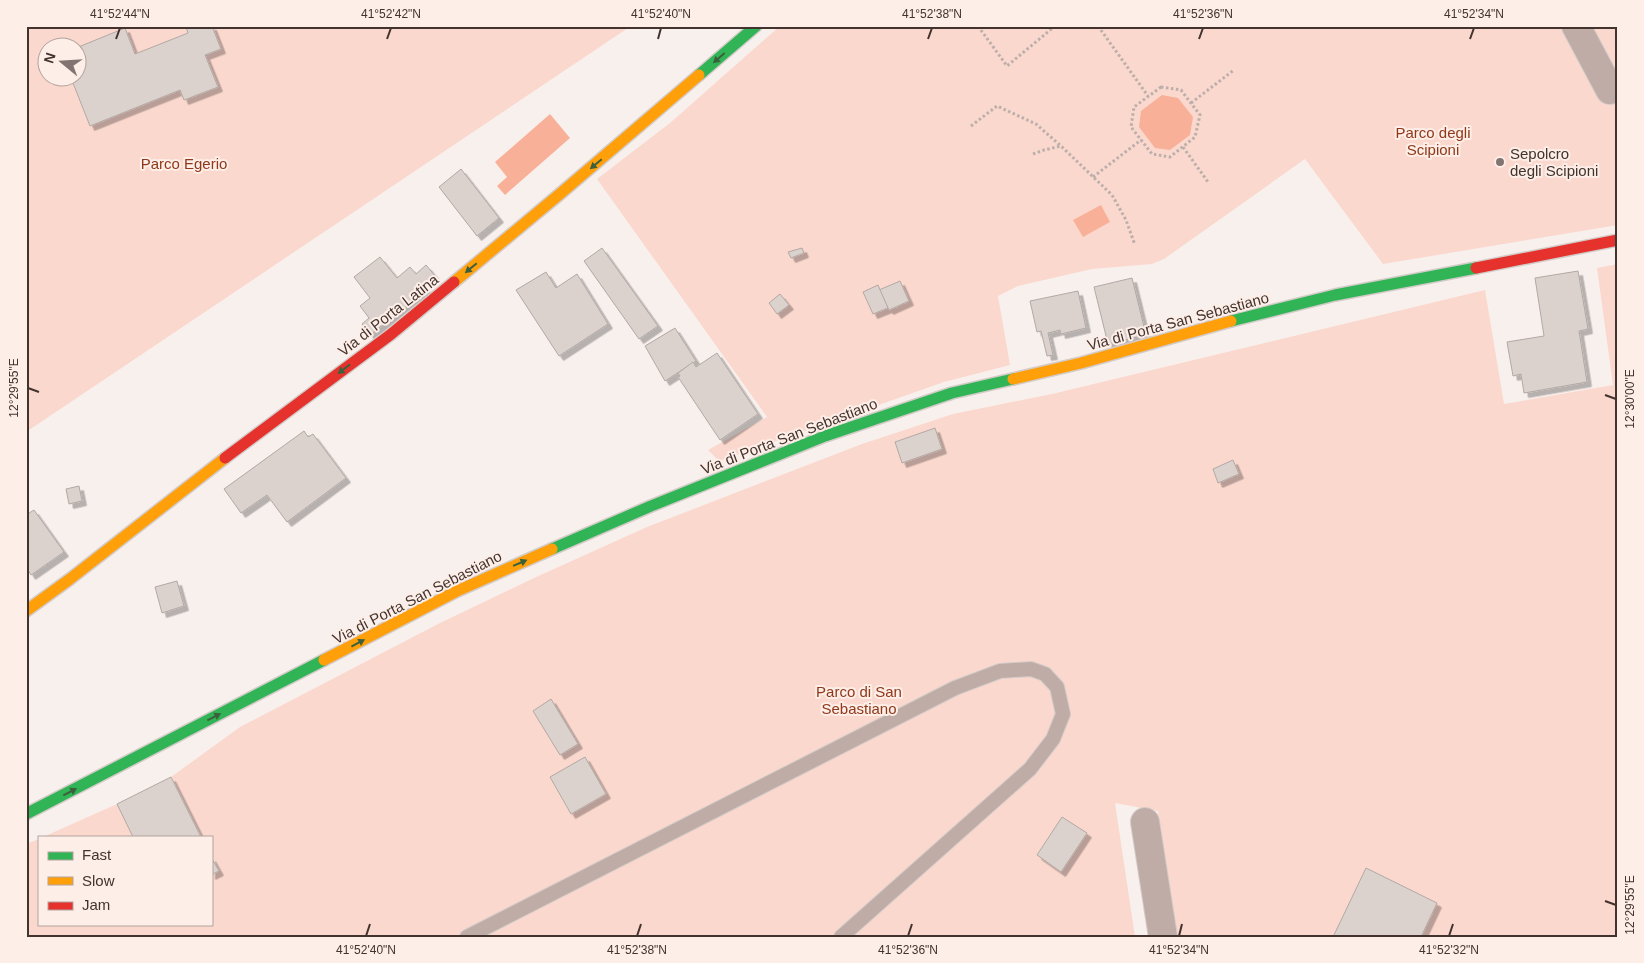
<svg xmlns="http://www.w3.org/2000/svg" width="1644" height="963" font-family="Helvetica,sans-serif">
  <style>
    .green { fill: #fbd8cd; fill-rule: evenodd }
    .water { fill: #f9b099 }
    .building { fill: #dbd1cd; stroke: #b2a8a4; filter: url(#shadow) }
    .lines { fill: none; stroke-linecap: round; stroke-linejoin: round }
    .lane-casing { stroke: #d3cbc8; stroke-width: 16 }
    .street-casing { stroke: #d3cbc8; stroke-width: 30 }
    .fast-casing { stroke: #d3cbc8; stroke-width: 14 }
    .slow-casing { stroke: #d3cbc8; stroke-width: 14 }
    .jam-casing { stroke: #d3cbc8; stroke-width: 14 }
    .path { stroke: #bcafab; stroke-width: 3; stroke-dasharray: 2.5 2.5; stroke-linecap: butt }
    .lane { stroke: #bfaca6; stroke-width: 14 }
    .street { stroke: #bfaca6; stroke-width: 28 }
    .fast { stroke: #30b455; stroke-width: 11 }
    .slow { stroke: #ff9f0a; stroke-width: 11 }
    .jam { stroke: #e5322d; stroke-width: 11 }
    .oneway { fill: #3c603c }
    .ticks { fill: none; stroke: #42332e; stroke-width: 2 }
    .poi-dot { fill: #827571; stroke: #fdeee8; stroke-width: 2 }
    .labels { text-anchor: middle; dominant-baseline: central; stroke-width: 4; stroke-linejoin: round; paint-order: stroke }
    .park-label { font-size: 15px; fill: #903819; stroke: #fdeee8 }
    .poi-label { font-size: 15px; fill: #42332e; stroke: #fdeee8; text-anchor: start }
    .street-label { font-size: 15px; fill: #42332e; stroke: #fdeee8 }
    .neatline { fill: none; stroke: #42332e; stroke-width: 2 }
    .ticks-label { font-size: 12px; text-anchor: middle; fill: #42332e }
  </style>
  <defs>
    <filter id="shadow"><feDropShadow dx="4.5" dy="4.5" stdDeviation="0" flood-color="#0004"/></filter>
  </defs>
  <rect width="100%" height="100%" fill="#f8f0ed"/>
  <g class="green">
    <path d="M 26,26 L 631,26 L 26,432 ZM 48,48 L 78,48 L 78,78 L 48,78 Z"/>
    <path d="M 780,26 L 1618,26 L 1618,225 L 1383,264 L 1305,159 L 1164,259 L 1152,264 L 1092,269 L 1018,286 L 998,296 L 1010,365 L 944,382 L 719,461 L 708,450 L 767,417 L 597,179 L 670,123 Z"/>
    <path d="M 1618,264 L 1618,937 L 1173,937 L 1158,811 L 1115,803 L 1135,937 L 26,937 L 26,844 L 39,839 L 39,924 L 211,924 L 211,837 L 43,837 L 117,804 L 171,777 L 240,727 L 440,623 L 534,578 L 647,527 L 862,444 L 953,414 L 1052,394 L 1485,290 L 1504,404 L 1613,385 L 1597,268 Z"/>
  </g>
  <g class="water">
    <path d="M 1162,95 L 1178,98 L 1193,117 L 1190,135 L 1170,150 L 1155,148 L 1139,127 L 1141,111 Z"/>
    <path d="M 550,114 L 570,138 L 505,195 L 497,186 L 507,177 L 495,162 Z"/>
    <path d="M 1101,205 L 1110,222 L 1083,237 L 1073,220 Z"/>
  </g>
  <g class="building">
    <path d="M 212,26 L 221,49 L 205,55 L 218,87 L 184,100 L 180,90 L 90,126 L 71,78 L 78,78 L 78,48 L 76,48 L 125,28 L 135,54 L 188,33 L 186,27 L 187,26 Z"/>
    <path d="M 461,169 L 499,218 L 477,236 L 439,187 Z"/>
    <path d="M 602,248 L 658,326 L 639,339 L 584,261 Z"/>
    <path d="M 802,248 L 804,253 L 791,258 L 788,252 Z"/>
    <path d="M 380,257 L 397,278 L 410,267 L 416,274 L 426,265 L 436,277 L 424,286 L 427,290 L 370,335 L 362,324 L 369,318 L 360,306 L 370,298 L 354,277 Z"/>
    <path d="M 1578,271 L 1588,329 L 1579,331 L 1587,382 L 1524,393 L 1521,374 L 1513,376 L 1507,342 L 1544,336 L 1535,278 Z"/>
    <path d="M 546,272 L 556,288 L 577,274 L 608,324 L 559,356 L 516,290 Z"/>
    <path d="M 1132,278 L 1146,335 L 1108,344 L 1094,287 Z"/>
    <path d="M 900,281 L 909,301 L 889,310 L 879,290 Z"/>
    <path d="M 878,285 L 888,308 L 873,314 L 863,292 Z"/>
    <path d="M 1078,291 L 1086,328 L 1061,334 L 1060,330 L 1048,333 L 1053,355 L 1047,356 L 1041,331 L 1037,332 L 1030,301 Z"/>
    <path d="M 780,294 L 789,305 L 777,314 L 769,303 Z"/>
    <path d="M 675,328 L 696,361 L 665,381 L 645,346 Z"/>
    <path d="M 717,353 L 758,414 L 720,440 L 678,377 L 680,376 L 678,373 L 693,362 L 696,367 Z"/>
    <path d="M 935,428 L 942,449 L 902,463 L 895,442 Z"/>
    <path d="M 304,431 L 308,437 L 313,434 L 346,478 L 287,522 L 267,495 L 241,513 L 224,489 Z"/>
    <path d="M 1233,460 L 1239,474 L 1218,483 L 1213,469 Z"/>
    <path d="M 79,486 L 82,501 L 69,504 L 66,489 Z"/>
    <path d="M 34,510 L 64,552 L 31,575 L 26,567 L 26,515 Z"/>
    <path d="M 177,581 L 184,606 L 162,613 L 155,587 Z"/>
    <path d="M 551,699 L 578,744 L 560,755 L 533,711 Z"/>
    <path d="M 585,757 L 606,794 L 571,814 L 550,777 Z"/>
    <path d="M 171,777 L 201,837 L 133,837 L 117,804 Z"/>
    <path d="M 1062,817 L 1087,833 L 1061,872 L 1037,855 Z"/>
    <path d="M 211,857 L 219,871 L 211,875 Z"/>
    <path d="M 1366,868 L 1437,903 L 1421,937 L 1333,937 Z"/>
  </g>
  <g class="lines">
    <defs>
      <path id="lane" d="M 467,937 L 955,688 L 1000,671 L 1031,669 L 1045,674 L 1057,687 L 1063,714 L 1053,739 L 1030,769 L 841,937"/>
      <g id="street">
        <path d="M 1576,26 L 1610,90"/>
        <path d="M 1145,822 L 1163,937"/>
      </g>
      <g id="fast">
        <path d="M 699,75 L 756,26"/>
        <path d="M 1231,321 L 1335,295 L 1476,268"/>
        <path d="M 552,549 L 651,506 L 825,436 L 952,393 L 1013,379"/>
        <path d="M 26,814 L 324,660"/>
      </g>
      <g id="slow">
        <path d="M 454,282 L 561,193 L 699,75"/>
        <path d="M 1013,379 L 1081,363 L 1231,321"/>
        <path d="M 26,611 L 70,579 L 225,458"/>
        <path d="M 324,660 L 457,591 L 552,549"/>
      </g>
      <g id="jam">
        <path d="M 1476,268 L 1618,240"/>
        <path d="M 225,458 L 390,335 L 454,282"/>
      </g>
    </defs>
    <use href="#lane" class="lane-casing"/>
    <use href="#street" class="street-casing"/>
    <use href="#fast" class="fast-casing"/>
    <use href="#slow" class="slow-casing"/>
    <use href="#jam" class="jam-casing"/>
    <g class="path">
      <path d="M 978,26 L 1007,66 L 1055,26"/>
      <path d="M 1098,26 L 1148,96"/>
      <path d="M 1161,87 L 1181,90 L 1200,115 L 1195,137 L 1170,157 L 1152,154 L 1131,127 L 1134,107 Z"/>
      <path d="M 1191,103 L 1234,70"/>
      <path d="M 971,126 L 997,106 L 1036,124 L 1061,146 L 1112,195 L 1126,220 L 1135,245"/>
      <path d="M 1183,147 L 1208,182"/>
      <path d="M 1033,154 L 1044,150 L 1061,146"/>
      <path d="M 1093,177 L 1141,140"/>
    </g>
    <use href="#lane" class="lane"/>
    <use href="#street" class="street"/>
    <use href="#fast" class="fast"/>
    <use href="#slow" class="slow"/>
    <use href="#jam" class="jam"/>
  </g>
  <defs><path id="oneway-solid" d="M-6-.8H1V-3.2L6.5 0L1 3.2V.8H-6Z" transform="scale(1.25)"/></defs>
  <g class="oneway">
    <use href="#oneway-solid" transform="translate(719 58) rotate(139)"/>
    <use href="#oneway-solid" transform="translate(596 164) rotate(140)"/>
    <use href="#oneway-solid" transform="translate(471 268) rotate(140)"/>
    <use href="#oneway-solid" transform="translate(344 369) rotate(143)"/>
    <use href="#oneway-solid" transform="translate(520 563) rotate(-23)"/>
    <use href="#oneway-solid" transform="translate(358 643) rotate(-28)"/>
    <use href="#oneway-solid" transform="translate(214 717) rotate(-27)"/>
    <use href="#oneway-solid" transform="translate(70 792) rotate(-27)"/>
  </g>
  <path class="ticks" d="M 116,39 L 120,28M 387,39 L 391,28M 658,39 L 661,28M 928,39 L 932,28M 1199,39 L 1203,28M 1470,39 L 1474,28M 28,388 L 39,392M 1605,395 L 1616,399M 1605,901 L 1616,905M 366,936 L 370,924M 637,936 L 641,924M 908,936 L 912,924M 1179,936 L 1182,924M 1449,936 L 1453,924"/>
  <circle class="poi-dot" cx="1500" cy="162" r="5"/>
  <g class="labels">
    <g class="park-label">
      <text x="1433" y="132">Parco degli<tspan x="1433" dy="17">Scipioni</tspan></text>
      <text x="184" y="163">Parco Egerio</text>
      <text x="859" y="691">Parco di San<tspan x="859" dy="17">Sebastiano</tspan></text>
    </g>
    <g class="poi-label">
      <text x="1510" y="153">Sepolcro<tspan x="1510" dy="17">degli Scipioni</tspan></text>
    </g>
    <g class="street-label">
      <text transform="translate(388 315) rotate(-38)">Via di Porta Latina</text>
      <text transform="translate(1178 321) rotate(-15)">Via di Porta San Sebastiano</text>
      <text transform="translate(789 436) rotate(-21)">Via di Porta San Sebastiano</text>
      <text transform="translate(417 597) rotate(-27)">Via di Porta San Sebastiano</text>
    </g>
  </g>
  <rect width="1644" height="963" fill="none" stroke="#fdeee8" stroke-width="55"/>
  <rect x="38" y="836" width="175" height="90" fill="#fdeee8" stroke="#b2a39e"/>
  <rect x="48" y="852" width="25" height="8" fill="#30b455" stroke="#b2a39e"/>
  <text x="82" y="860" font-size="15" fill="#42332e">Fast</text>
  <rect x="48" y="877" width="25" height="8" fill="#ff9f0a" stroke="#b2a39e"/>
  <text x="82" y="886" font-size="15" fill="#42332e">Slow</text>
  <rect x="48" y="902" width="25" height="8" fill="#e5322d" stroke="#b2a39e"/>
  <text x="82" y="910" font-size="15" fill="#42332e">Jam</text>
  <g transform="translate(62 62) rotate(288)"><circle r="24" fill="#fdeee8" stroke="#b2a39e"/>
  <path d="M0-4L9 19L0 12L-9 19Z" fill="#827571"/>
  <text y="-8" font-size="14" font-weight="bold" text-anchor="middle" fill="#42332e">N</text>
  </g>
  <rect x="28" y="28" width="1588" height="908" class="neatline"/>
  <g class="ticks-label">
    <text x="120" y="18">41°52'44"N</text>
    <text x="391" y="18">41°52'42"N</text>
    <text x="661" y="18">41°52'40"N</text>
    <text x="932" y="18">41°52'38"N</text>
    <text x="1203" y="18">41°52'36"N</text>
    <text x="1474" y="18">41°52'34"N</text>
    <text transform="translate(14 388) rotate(-90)" y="4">12°29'55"E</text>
    <text transform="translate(1630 399) rotate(-90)" y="4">12°30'00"E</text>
    <text transform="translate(1630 905) rotate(-90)" y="4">12°29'55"E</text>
    <text x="366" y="954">41°52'40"N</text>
    <text x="637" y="954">41°52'38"N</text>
    <text x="908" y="954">41°52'36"N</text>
    <text x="1179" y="954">41°52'34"N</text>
    <text x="1449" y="954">41°52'32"N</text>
  </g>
</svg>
